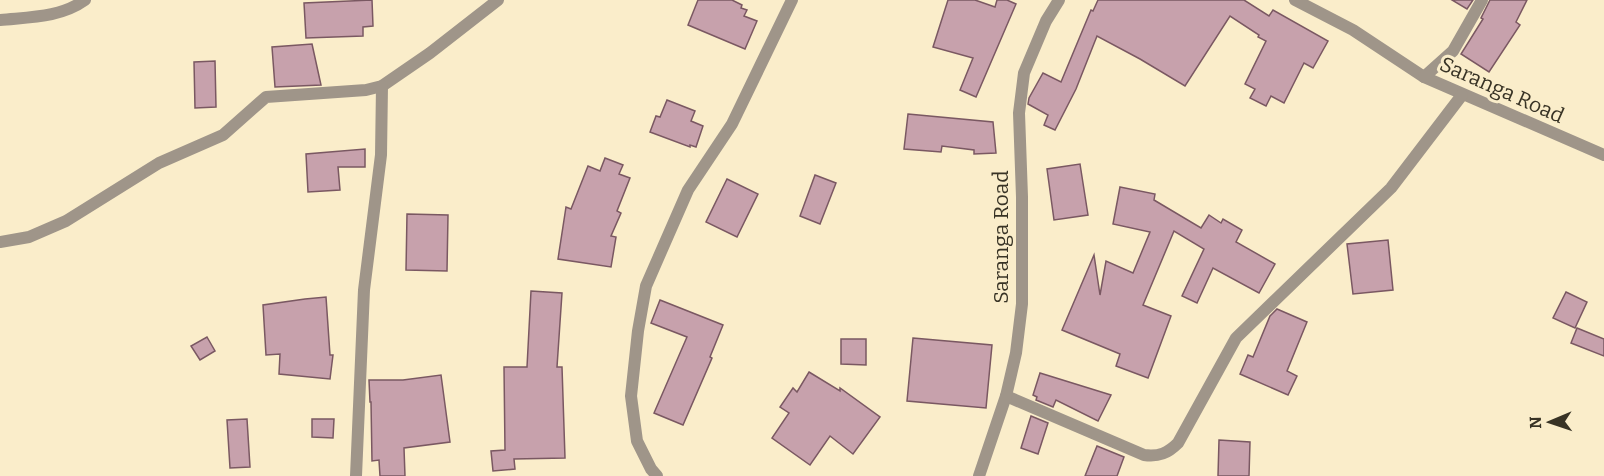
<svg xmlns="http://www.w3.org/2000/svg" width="1604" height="476" font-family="Bitter,serif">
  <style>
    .building { fill: #c7a1ac; stroke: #7a5862; stroke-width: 1.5 }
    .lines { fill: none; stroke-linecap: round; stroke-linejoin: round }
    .street { stroke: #9f9589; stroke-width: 12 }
    .labels { text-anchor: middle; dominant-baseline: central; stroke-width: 6; stroke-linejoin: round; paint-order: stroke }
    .street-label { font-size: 21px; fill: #383325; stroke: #faedca }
  </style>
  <rect width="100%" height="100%" fill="#faedca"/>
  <g class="building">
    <path d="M 372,0 L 373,26 L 363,27 L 363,36 L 306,38 L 304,3 Z"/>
    <path d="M 698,0 L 732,0 L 742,5 L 741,8 L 747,10 L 744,16 L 757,21 L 745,49 L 688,25 Z"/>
    <path d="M 948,0 L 975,0 L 995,7 L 997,0 L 1007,0 L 1016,4 L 976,97 L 960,90 L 973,58 L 933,47 Z"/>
    <path d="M 1098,0 L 1244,0 L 1269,16 L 1273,10 L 1328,41 L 1313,68 L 1304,63 L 1284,103 L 1271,96 L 1266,106 L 1250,98 L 1255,89 L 1245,84 L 1266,41 L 1258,37 L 1259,35 L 1230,16 L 1185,86 L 1140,59 L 1097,36 L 1076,89 L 1055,130 L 1044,125 L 1048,115 L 1028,104 L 1029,98 L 1043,73 L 1061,82 L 1091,10 L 1093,11 Z"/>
    <path d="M 1452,0 L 1473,0 L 1467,9 Z"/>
    <path d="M 1490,0 L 1527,0 L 1516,22 L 1520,25 L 1489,72 L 1461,54 L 1483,19 L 1481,18 Z"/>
    <path d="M 312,44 L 321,85 L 275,87 L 272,47 Z"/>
    <path d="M 215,61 L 216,107 L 195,108 L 194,62 Z"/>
    <path d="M 667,100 L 695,111 L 691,121 L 703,126 L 696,147 L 690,145 L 690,147 L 650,132 L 656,116 L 660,117 Z"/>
    <path d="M 908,114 L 993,122 L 996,153 L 974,154 L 974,150 L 942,146 L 941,152 L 904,149 Z"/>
    <path d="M 365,149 L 365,167 L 338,167 L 340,190 L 308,192 L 306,154 Z"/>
    <path d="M 605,158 L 623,165 L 619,174 L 630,178 L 617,211 L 621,213 L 611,236 L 616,237 L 611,267 L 558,259 L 566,207 L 571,209 L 588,166 L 600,171 Z"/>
    <path d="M 1080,164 L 1088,215 L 1054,220 L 1047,169 Z"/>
    <path d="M 815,175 L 836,183 L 820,224 L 800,216 Z"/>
    <path d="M 727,179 L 758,194 L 737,237 L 706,222 Z"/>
    <path d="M 1120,187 L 1155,194 L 1154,200 L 1201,228 L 1209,215 L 1221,223 L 1223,219 L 1242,230 L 1236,242 L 1275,264 L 1259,293 L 1213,268 L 1197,303 L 1182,296 L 1204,249 L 1174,231 L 1143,305 L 1171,316 L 1148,378 L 1116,366 L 1120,354 L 1062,330 L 1094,255 L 1100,295 L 1106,261 L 1133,273 L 1150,232 L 1113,224 Z"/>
    <path d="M 407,214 L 448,215 L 447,271 L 406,270 Z"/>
    <path d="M 1388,240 L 1393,290 L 1353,294 L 1347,244 Z"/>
    <path d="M 531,291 L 562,293 L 557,367 L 562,367 L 565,458 L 514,459 L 515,469 L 493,471 L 491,451 L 505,450 L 504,367 L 527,367 Z"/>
    <path d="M 1566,292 L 1587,302 L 1575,328 L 1553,318 Z"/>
    <path d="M 326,297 L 330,355 L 333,355 L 330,379 L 279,374 L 280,354 L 266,355 L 263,305 L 305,299 Z"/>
    <path d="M 660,300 L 723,325 L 710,357 L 712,358 L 683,425 L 654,413 L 687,337 L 651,323 Z"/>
    <path d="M 1277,309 L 1307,322 L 1287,371 L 1297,376 L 1288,395 L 1240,374 L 1248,355 L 1253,357 L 1270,316 Z"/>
    <path d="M 1577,328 L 1604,339 L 1604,356 L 1571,343 Z"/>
    <path d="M 207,337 L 215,351 L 200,360 L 191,346 Z"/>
    <path d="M 913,338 L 992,345 L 986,408 L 907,401 Z"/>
    <path d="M 841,339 L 866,339 L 866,365 L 841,364 Z"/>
    <path d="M 809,372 L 840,391 L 840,388 L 880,417 L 853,454 L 830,436 L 810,465 L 772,438 L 789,413 L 780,407 L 793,388 L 797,392 Z"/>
    <path d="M 1040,373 L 1111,395 L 1098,421 L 1056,400 L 1053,407 L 1036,400 L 1037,397 L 1033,395 Z"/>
    <path d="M 441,375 L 450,442 L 404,448 L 405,476 L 380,476 L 379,460 L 372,461 L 371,402 L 370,402 L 369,380 L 403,380 Z"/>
    <path d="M 1031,416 L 1048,423 L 1038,454 L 1021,448 Z"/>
    <path d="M 247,419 L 250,467 L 230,468 L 227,420 Z"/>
    <path d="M 312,419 L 334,419 L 333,438 L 312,437 Z"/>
    <path d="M 1219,440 L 1250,442 L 1249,476 L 1218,476 Z"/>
    <path d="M 1097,446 L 1124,457 L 1117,476 L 1085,476 Z"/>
  </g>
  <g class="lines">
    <g class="street">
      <path d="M 1295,0 L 1353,30 L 1424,77 L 1604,155"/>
      <path d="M 0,20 C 29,17 60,18 85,0"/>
      <path d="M 1424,77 L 1453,51 L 1482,0"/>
      <path d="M 0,242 L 29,237 L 66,221 L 159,163 L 223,135 L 266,97 L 366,90 L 382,86 L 430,53 L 498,0"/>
      <path d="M 1006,396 L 1144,455 C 1159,457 1168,453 1178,443 L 1236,338 L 1391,188 L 1462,95"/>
      <path d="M 356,476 L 364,290 L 381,155 L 382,86"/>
      <path d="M 657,476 L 651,469 L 637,441 L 631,396 L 638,331 L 646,286 L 688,190 L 732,124 L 792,0"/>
      <path d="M 979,476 L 1006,396 L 1016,353 L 1022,304 L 1022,197 L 1019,113 L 1024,73 L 1046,21 L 1059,0"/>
    </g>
  </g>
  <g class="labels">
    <g class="street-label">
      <text transform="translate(1502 90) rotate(24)">Saranga Road</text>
      <text transform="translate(1001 237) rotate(-90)">Saranga Road</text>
    </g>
  </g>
  <g transform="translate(1550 422) rotate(268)" stroke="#faedca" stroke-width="4.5" paint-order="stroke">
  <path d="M0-4.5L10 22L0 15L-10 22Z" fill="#383325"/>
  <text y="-9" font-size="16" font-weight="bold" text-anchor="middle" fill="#383325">N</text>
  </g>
</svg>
